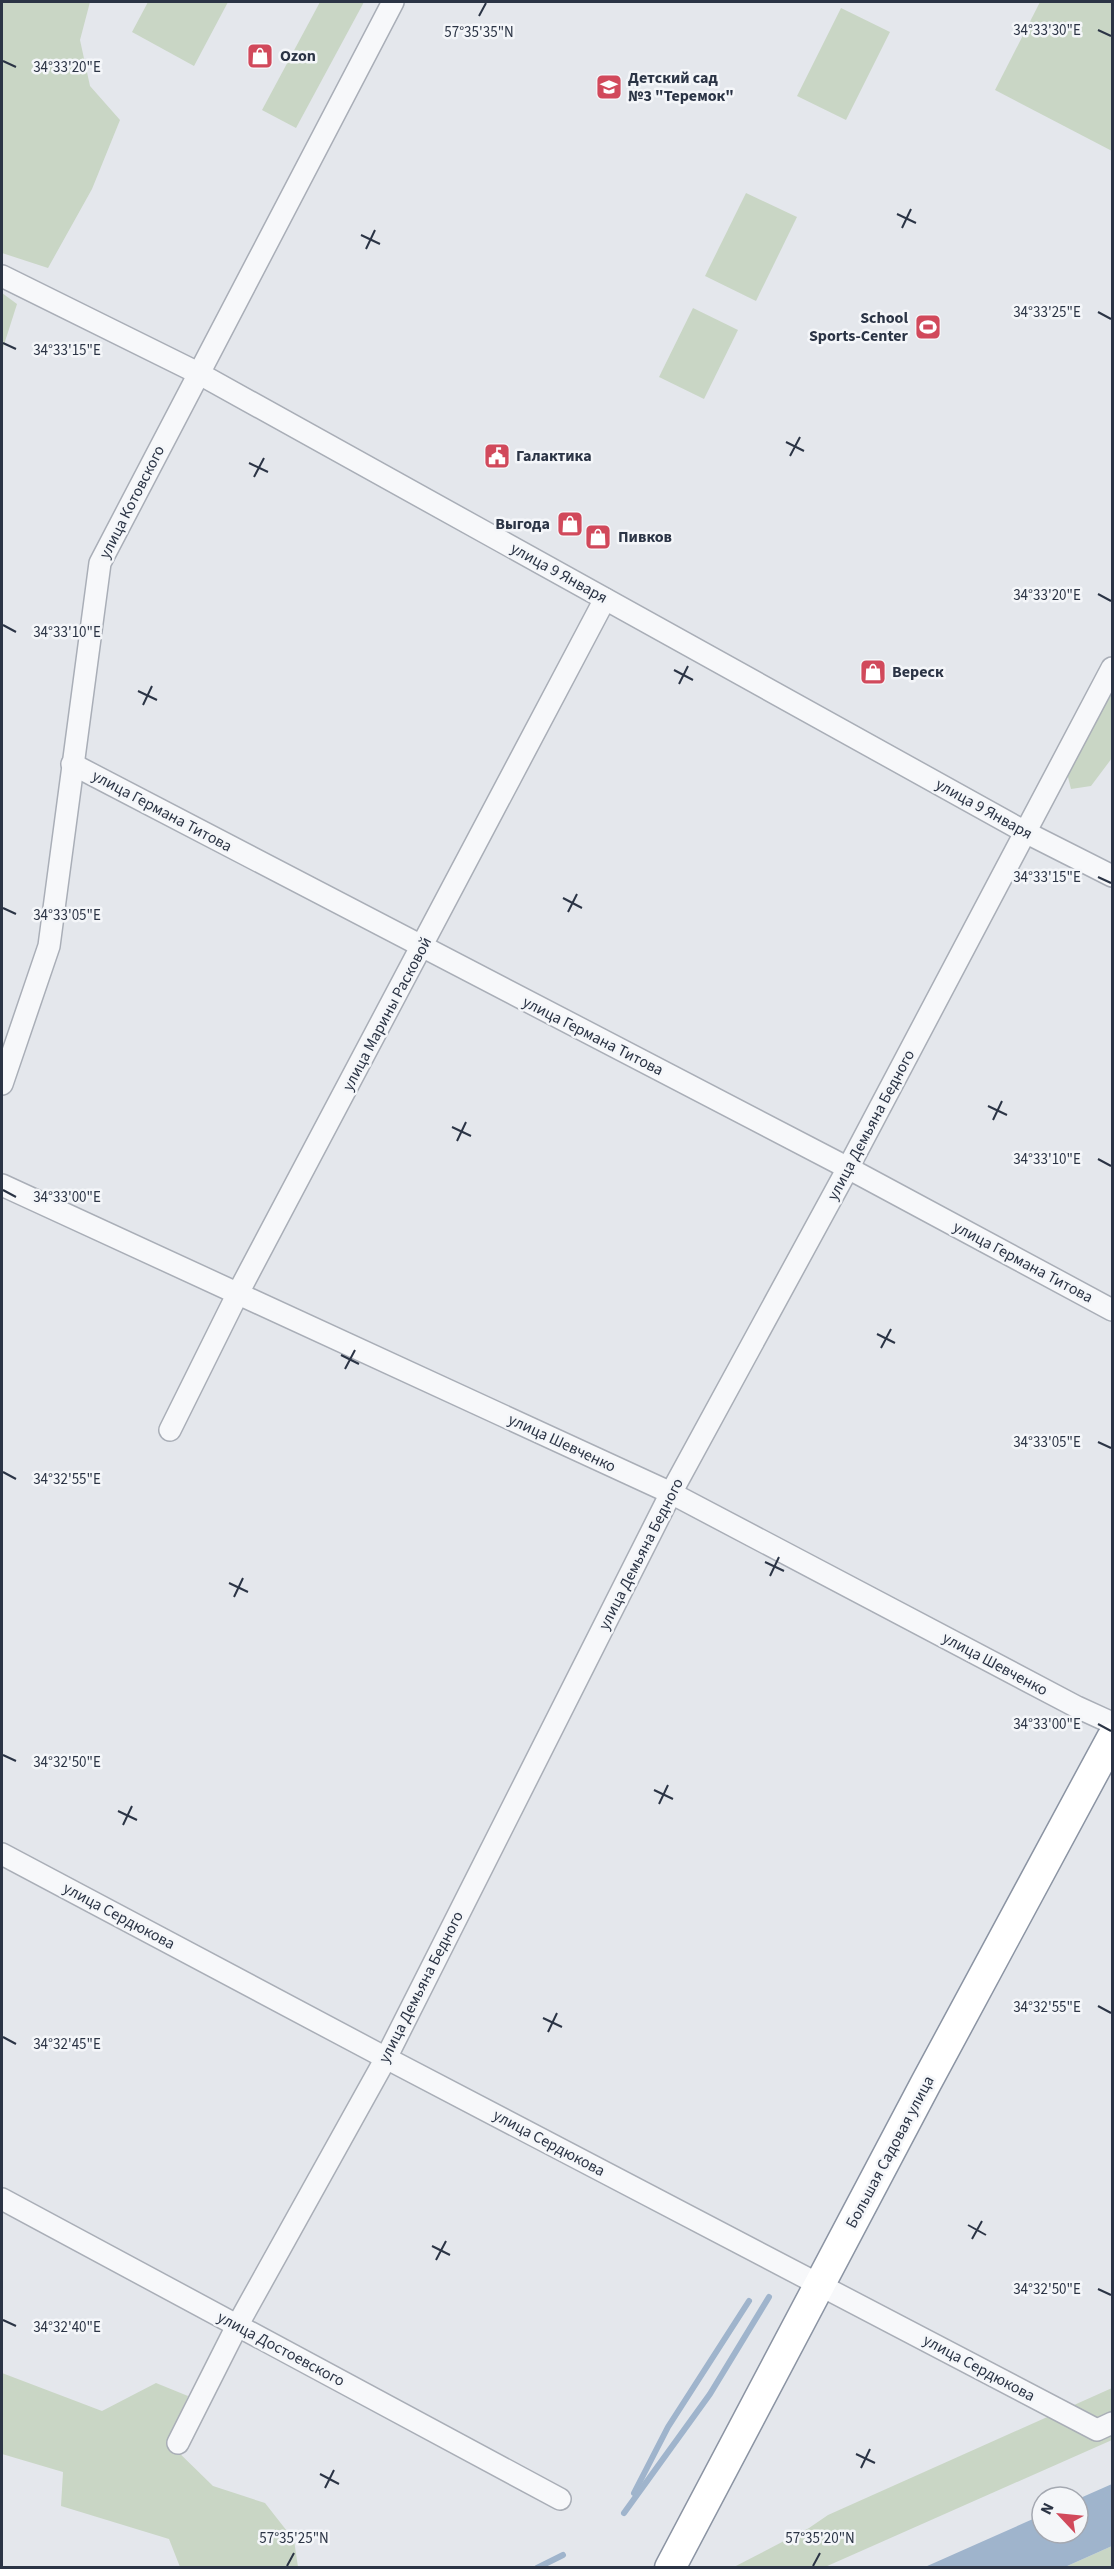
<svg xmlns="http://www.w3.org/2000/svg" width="1114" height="2569" font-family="'Source Sans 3',sans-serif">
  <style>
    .green { fill: #c9d6c5 }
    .water { fill: #9fb4cc }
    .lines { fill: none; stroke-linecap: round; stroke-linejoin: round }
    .stream { stroke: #9fb4cc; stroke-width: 6 }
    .minor-casing { stroke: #a9aeb7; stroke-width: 24 }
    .highway-casing { stroke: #8b94a3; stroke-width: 33 }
    .minor { stroke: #f7f8fa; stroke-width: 21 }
    .highway { stroke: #fff; stroke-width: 30 }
    .ticks { fill: none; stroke: #2b3445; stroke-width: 2 }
    .labels { text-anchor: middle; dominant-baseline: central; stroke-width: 5; stroke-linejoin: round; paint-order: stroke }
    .poi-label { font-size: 16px; font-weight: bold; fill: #2b3445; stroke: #f4f6f9; text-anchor: start }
    .street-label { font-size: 16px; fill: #2b3445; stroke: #f4f6f9 }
    .ticks-label { font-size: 15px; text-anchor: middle; fill: #2b3445; stroke: #f4f6f9; stroke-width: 5; stroke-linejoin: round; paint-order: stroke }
  </style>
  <rect width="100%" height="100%" fill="#e4e7ec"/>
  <g class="green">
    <path d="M 2,2 L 90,2 L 80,40 L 90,86 L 120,120 L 92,189 L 48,268 L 2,253 Z"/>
    <path d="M 148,2 L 228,2 L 194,66 L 132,32 Z"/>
    <path d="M 320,2 L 364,2 L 296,128 L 262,110 Z"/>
    <path d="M 1040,2 L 1112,2 L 1112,151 L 995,90 Z"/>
    <path d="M 841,8 L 890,32 L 846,120 L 797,96 Z"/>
    <path d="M 746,193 L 797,217 L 756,301 L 705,276 Z"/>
    <path d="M 2,293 L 17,304 L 2,351 Z"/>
    <path d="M 693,308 L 738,330 L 704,399 L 659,377 Z"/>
    <path d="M 1112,684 L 1112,758 L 1091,786 L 1071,789 L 1066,769 Z"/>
    <path d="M 2,2373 L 102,2411 L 156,2383 L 188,2396 L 169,2443 L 213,2486 L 265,2503 L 294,2540 L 298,2567 L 180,2567 L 169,2539 L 61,2506 L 63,2472 L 2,2454 Z"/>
    <path d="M 1112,2388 L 1112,2440 L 825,2567 L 732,2568 L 809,2528 L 828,2515 Z"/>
    <path d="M 1112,2546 L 1112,2567 L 1065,2567 Z"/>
  </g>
  <path class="water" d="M 1112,2484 L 1112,2546 L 1065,2567 L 925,2567 L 1042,2515 L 1042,2533 L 1078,2533 L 1078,2499 Z"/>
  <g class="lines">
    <g class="stream">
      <path d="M 634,2493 L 668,2427 L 749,2301"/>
      <path d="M 624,2513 L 710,2394 L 769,2297"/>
      <path d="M 537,2568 L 563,2555"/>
    </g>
    <defs>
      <g id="minor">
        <path d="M 2,276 L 198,373 L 1027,833 L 1112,876"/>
        <path d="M 72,764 L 848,1168 L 1112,1310"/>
        <path d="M 2,1084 L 49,946 L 100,563 L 393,2"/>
        <path d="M 2,1185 L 671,1493 L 1077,1707 L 1112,1723"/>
        <path d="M 170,1430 L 238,1293 L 605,599"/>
        <path d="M 2,1854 L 386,2058 L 1097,2430 L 1112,2423"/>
        <path d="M 2,2199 L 560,2499"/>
        <path d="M 178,2443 L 237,2326 L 386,2058 L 671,1493 L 848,1168 L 1112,668"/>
      </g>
      <path id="highway" d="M 670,2568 L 926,2083 L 1112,1738"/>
    </defs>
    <use href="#minor" class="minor-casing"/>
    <use href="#highway" class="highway-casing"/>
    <use href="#minor" class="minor"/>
    <use href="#highway" class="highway"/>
  </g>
  <path class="ticks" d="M 479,16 L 486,3M 1098,30 L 1111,36M 3,61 L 16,67M 897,214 L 916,223M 902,228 L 911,209M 361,235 L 380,244M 366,249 L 375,230M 1098,312 L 1111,319M 3,343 L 16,349M 786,442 L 804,451M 790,456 L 800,437M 249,463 L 268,472M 254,477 L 264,458M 1098,594 L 1111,601M 3,625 L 16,632M 674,670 L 693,680M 679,684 L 688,666M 138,691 L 157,700M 143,705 L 152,686M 1098,877 L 1111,883M 563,898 L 582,908M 3,908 L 16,914M 568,912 L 577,894M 988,1106 L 1007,1115M 993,1120 L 1002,1101M 452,1127 L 471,1136M 457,1141 L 466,1122M 1098,1159 L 1111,1166M 3,1190 L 16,1197M 877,1334 L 895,1343M 881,1348 L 891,1329M 341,1355 L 359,1364M 345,1369 L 355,1350M 1098,1442 L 1111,1448M 3,1472 L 16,1479M 765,1562 L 784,1571M 770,1576 L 779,1557M 229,1583 L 248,1592M 234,1597 L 243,1578M 1098,1724 L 1111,1731M 3,1755 L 16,1761M 654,1790 L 673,1799M 659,1804 L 668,1785M 118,1811 L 137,1820M 123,1825 L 132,1806M 1098,2006 L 1111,2013M 543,2018 L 562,2027M 548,2032 L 557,2013M 3,2037 L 16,2044M 968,2225 L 986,2235M 972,2239 L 982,2221M 432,2246 L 450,2255M 436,2260 L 446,2241M 1098,2289 L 1111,2295M 3,2320 L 16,2326M 856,2454 L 875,2463M 861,2468 L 870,2449M 320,2474 L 339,2484M 325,2488 L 334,2470M 287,2566 L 294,2553M 813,2566 L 820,2553"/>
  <defs>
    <symbol id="shop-square" viewBox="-11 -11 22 22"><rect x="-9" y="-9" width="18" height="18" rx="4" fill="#d1495b" stroke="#f4f6f9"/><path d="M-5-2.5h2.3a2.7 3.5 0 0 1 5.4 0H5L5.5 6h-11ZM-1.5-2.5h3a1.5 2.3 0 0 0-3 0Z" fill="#fff"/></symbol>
    <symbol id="school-square" viewBox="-11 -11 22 22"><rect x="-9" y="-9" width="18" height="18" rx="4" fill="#d1495b" stroke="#f4f6f9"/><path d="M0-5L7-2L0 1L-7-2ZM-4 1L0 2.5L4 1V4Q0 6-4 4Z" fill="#fff"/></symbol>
    <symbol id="stadium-square" viewBox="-11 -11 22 22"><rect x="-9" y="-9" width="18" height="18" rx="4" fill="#d1495b" stroke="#f4f6f9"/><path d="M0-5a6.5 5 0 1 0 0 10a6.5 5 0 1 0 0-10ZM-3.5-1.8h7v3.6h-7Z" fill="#fff"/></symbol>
    <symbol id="civic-square" viewBox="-11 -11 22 22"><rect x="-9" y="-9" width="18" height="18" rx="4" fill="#d1495b" stroke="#f4f6f9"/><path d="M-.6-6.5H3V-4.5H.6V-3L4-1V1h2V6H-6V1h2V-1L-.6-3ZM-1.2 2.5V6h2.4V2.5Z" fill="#fff"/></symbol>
  </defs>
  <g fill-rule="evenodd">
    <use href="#shop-square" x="245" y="41" width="30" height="30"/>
    <use href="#school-square" x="594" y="72" width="30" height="30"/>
    <use href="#stadium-square" x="913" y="312" width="30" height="30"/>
    <use href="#civic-square" x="482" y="441" width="30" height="30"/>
    <use href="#shop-square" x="555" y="509" width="30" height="30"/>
    <use href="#shop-square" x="583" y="522" width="30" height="30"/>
    <use href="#shop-square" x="858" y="657" width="30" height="30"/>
  </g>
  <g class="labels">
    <g class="poi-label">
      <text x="280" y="56">Ozon</text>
      <text x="628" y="78">Детский сад<tspan x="628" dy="18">№3 "Теремок"</tspan></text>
      <text x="908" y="318" text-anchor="end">School<tspan x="908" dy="18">Sports-Center</tspan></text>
      <text x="516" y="456">Галактика</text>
      <text x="550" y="524" text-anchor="end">Выгода</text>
      <text x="618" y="537">Пивков</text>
      <text x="892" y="672">Вереск</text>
    </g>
    <g class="street-label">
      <text transform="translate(132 502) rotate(-63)">улица Котовского</text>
      <text transform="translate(559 573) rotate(29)">улица 9 Января</text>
      <text transform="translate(984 809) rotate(29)">улица 9 Января</text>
      <text transform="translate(162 811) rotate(28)">улица Германа Титова</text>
      <text transform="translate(387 1014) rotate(-62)">улица Марины Расковой</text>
      <text transform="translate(593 1036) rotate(27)">улица Германа Титова</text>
      <text transform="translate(871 1125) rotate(-62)">улица Демьяна Бедного</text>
      <text transform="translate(1023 1262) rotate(28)">улица Германа Титова</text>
      <text transform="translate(562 1443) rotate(25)">улица Шевченко</text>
      <text transform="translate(641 1554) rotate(-63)">улица Демьяна Бедного</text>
      <text transform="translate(995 1664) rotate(28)">улица Шевченко</text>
      <text transform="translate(119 1916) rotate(28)">улица Сердюкова</text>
      <text transform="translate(421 1987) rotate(-63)">улица Демьяна Бедного</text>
      <text transform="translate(549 2143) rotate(28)">улица Сердюкова</text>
      <text transform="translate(890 2152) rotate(-62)">Большая Садовая улица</text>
      <text transform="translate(281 2349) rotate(28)">улица Достоевского</text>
      <text transform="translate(979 2368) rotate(28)">улица Сердюкова</text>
    </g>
  </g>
  <g class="ticks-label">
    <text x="1047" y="35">34°33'30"E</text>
    <text x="479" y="37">57°35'35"N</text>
    <text x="67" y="72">34°33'20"E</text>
    <text x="1047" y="317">34°33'25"E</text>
    <text x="67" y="355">34°33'15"E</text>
    <text x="1047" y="600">34°33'20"E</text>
    <text x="67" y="637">34°33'10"E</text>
    <text x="1047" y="882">34°33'15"E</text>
    <text x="67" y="920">34°33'05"E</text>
    <text x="1047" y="1164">34°33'10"E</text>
    <text x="67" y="1202">34°33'00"E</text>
    <text x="1047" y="1447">34°33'05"E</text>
    <text x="67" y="1484">34°32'55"E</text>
    <text x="1047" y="1729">34°33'00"E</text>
    <text x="67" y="1767">34°32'50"E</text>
    <text x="1047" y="2012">34°32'55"E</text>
    <text x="67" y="2049">34°32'45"E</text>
    <text x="1047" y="2294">34°32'50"E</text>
    <text x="67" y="2332">34°32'40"E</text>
    <text x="294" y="2543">57°35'25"N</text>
    <text x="820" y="2543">57°35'20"N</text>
  </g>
  <rect width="1114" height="2569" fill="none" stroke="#2b3445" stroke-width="6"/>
  <g transform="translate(1060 2515) rotate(296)"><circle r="28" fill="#f4f6f9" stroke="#a4a8b1" stroke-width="1.5"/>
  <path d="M0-4.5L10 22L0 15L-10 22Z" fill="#d1495b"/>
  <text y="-9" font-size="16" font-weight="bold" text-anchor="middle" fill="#2b3445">N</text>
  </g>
</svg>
